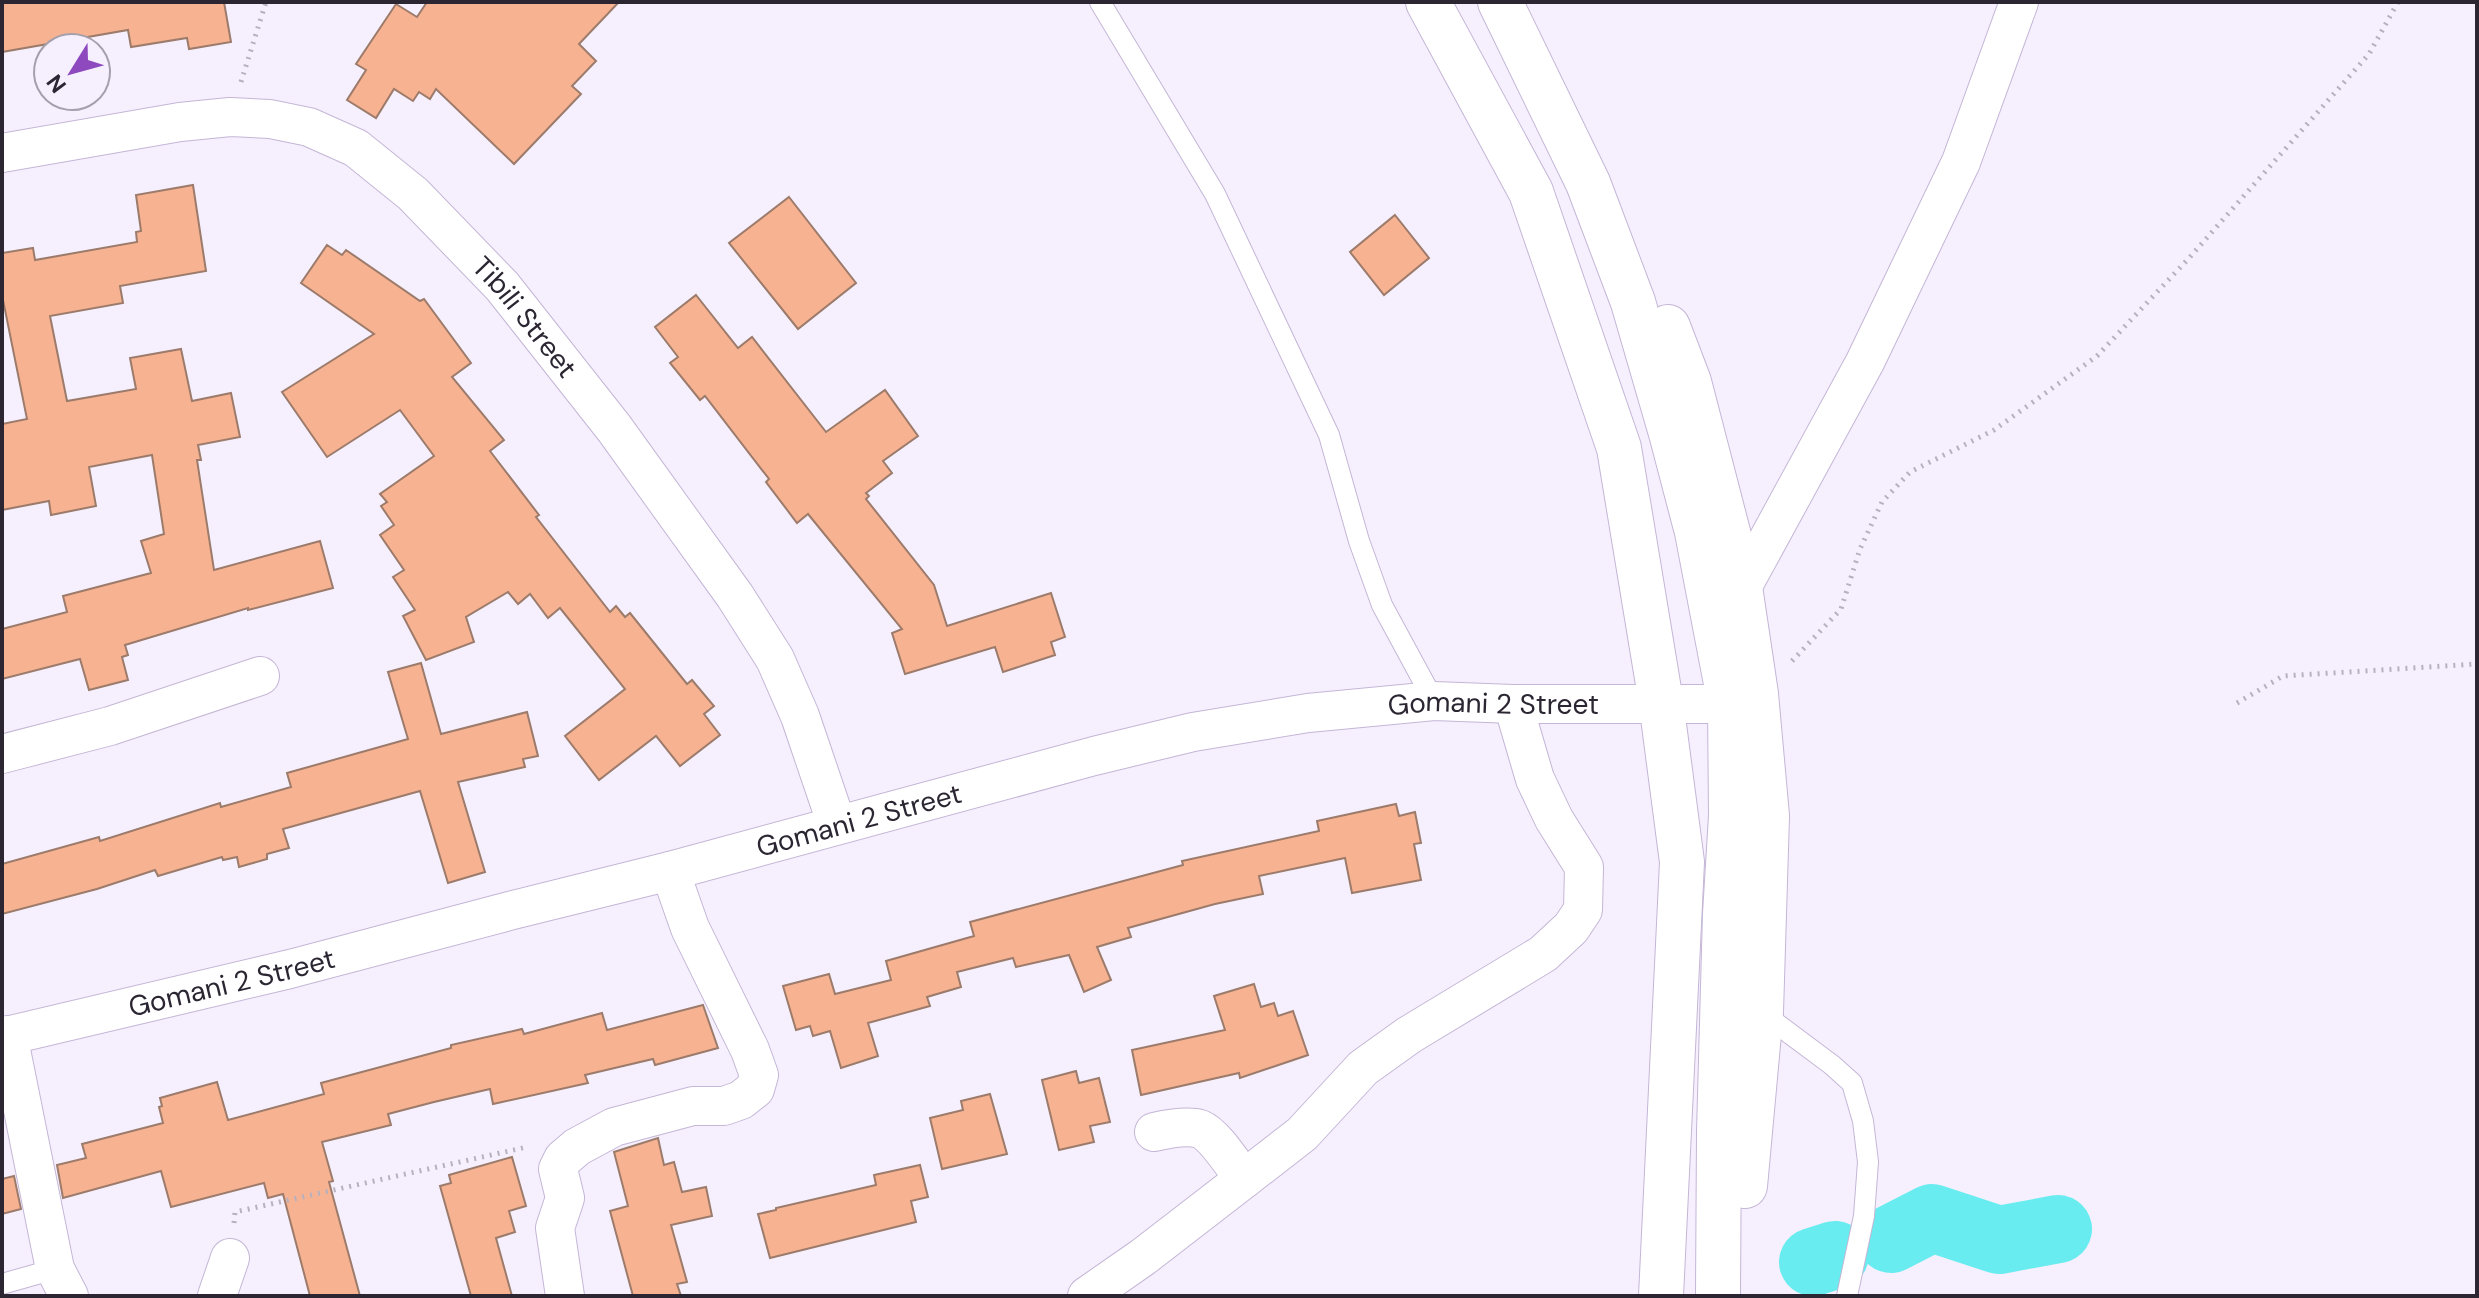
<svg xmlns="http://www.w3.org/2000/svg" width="2479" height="1298" font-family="'DM Sans',sans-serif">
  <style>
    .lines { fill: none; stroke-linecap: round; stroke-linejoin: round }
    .river { stroke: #68ecf0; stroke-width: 68 }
    .building { fill: #f7b292; stroke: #9c7b6b; stroke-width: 2 }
    .lane-casing { stroke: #c4b6d6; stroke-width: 22 }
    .street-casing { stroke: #c4b6d6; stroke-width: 40 }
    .secondary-casing { stroke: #c4b6d6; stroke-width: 46 }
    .path { stroke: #b7b1be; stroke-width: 5; stroke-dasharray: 2 6; stroke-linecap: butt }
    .lane { stroke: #fff; stroke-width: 20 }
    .street { stroke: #fff; stroke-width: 38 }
    .secondary { stroke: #fff; stroke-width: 44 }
    .labels { text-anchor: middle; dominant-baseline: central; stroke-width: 6; stroke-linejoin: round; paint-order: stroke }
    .street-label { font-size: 28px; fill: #2b2632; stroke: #f6f0fe }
  </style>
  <rect width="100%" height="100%" fill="#f6f0fe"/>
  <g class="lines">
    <g class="river">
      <path d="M 1891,1239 L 1932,1218 L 1999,1240 L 2058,1229"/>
      <path d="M 1813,1262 L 1835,1255"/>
    </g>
  </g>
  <g class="building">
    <path d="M 2,2 L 224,2 L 231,42 L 189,49 L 187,38 L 131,47 L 128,30 L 2,52 Z"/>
    <path d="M 427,2 L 619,2 L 579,44 L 596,61 L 572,86 L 581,94 L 514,164 L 436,89 L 430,99 L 419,92 L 413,101 L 394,89 L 376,118 L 347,100 L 366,70 L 356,64 L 396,4 L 417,17 Z"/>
    <path d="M 193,185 L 206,271 L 120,286 L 123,303 L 50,316 L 67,401 L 136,389 L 130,358 L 181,349 L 192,401 L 231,393 L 240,437 L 198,445 L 201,460 L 197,460 L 214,570 L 320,541 L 333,588 L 248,610 L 248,608 L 125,645 L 128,655 L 122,657 L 128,680 L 89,690 L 80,659 L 2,679 L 2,629 L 67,612 L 63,596 L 151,573 L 141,541 L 164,534 L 152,455 L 89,467 L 96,506 L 51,515 L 49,501 L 2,510 L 2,424 L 27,419 L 2,295 L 2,253 L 33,248 L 35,260 L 137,242 L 136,232 L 141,231 L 136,195 Z"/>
    <path d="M 789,197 L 856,283 L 798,329 L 729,243 Z"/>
    <path d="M 1395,215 L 1429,258 L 1384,295 L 1350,252 Z"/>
    <path d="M 327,245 L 342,255 L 346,250 L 420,301 L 424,299 L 471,363 L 452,377 L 504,440 L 490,451 L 539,515 L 536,517 L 610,612 L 616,606 L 625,617 L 630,613 L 687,684 L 692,680 L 714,706 L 704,714 L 720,735 L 680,766 L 656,736 L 599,780 L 565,736 L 625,689 L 560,608 L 548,618 L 530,594 L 518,604 L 508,592 L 466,617 L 474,642 L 426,660 L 403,616 L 415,610 L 393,577 L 404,570 L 380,535 L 394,525 L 381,506 L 387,502 L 380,494 L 434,456 L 400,410 L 327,457 L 282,392 L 374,334 L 301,283 Z"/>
    <path d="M 696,295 L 738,348 L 752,337 L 826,432 L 885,390 L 918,436 L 883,461 L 892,473 L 866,493 L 869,496 L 866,499 L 934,585 L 947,626 L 1051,593 L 1065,637 L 1051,642 L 1055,655 L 1003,672 L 995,647 L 905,674 L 892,633 L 902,629 L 808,514 L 797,523 L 766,482 L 769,479 L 705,396 L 700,400 L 670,363 L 678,357 L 655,327 Z"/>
    <path d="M 421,663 L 441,734 L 527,712 L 538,756 L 523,759 L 525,767 L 458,782 L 485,872 L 448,883 L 420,791 L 283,829 L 289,848 L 267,854 L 267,859 L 239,867 L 237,857 L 223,860 L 222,857 L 158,876 L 155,870 L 97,889 L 2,914 L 2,864 L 99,837 L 100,841 L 220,803 L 221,807 L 291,787 L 287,773 L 408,739 L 388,672 Z"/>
    <path d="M 1396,804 L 1399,816 L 1415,812 L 1421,843 L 1414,844 L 1421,880 L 1352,893 L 1345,858 L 1259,876 L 1263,894 L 1215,904 L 1128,928 L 1131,937 L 1097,947 L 1111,980 L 1084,992 L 1069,955 L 1016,967 L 1013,958 L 957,972 L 961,987 L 927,997 L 930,1006 L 868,1023 L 878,1056 L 841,1068 L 830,1031 L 813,1036 L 810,1026 L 796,1030 L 783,986 L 829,974 L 835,994 L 891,980 L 886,961 L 974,936 L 970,922 L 1183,865 L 1182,861 L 1319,831 L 1317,821 Z"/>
    <path d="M 1254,984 L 1261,1007 L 1274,1003 L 1278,1016 L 1293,1011 L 1308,1055 L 1240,1078 L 1239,1073 L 1141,1095 L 1132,1050 L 1225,1030 L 1214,996 Z"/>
    <path d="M 703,1005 L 718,1048 L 655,1065 L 653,1059 L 585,1075 L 588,1083 L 493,1104 L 490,1089 L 434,1102 L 388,1114 L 391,1125 L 322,1142 L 333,1181 L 329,1182 L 360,1296 L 310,1296 L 283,1194 L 268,1198 L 264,1183 L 171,1207 L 161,1171 L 63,1198 L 57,1165 L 86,1158 L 82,1144 L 163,1123 L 159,1107 L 162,1106 L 160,1098 L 217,1082 L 228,1120 L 324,1094 L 321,1083 L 451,1048 L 451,1045 L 522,1029 L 524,1034 L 602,1013 L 607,1030 Z"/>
    <path d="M 1076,1071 L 1079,1083 L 1099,1078 L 1110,1122 L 1090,1126 L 1094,1142 L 1059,1150 L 1042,1080 Z"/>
    <path d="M 990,1094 L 1007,1154 L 942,1169 L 930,1118 L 963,1110 L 961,1101 Z"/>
    <path d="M 658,1138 L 664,1165 L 674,1162 L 682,1192 L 706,1187 L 712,1216 L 671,1225 L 687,1282 L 677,1284 L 681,1296 L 633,1296 L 610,1211 L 628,1206 L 614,1152 Z"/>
    <path d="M 512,1157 L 526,1206 L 509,1211 L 515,1232 L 496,1238 L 512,1296 L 471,1296 L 440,1186 L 451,1183 L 449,1175 Z"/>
    <path d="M 920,1165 L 928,1197 L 911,1201 L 916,1222 L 770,1258 L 758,1214 L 776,1210 L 776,1208 L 876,1185 L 874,1175 Z"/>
    <path d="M 14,1176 L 21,1209 L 2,1214 L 2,1179 Z"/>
  </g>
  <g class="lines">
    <defs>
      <g id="lane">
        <path d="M 1100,2 L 1215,194 L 1329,435 L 1359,541 L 1382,605 L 1434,701"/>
        <path d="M 1761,1012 L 1832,1065 L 1852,1083 L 1863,1121 L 1868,1162 L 1864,1216 L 1847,1296"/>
        <path d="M 2,1284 L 55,1269"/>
      </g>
      <g id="street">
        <path id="s1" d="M 2,153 L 180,122 L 230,117 L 270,119 L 309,127 L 356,148 L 413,194 L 502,286 L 614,428 L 735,596 L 775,659 L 800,716 L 837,825"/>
        <path d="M 1740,591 L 1865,362 L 1961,162 L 2019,2"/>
        <path d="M 2,754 L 110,726 L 260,676"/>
        <path d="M 8,1035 L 55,1269 L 69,1296"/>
        <path id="s2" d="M 2,1037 L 290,969 L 509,911 L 670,871 L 1094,756 L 1193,732 L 1308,713 L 1434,701 L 1513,704 L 1730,704"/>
        <path d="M 1154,1132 C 1167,1129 1187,1125 1200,1129 C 1215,1135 1234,1166 1244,1179 L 1302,1134 L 1363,1068 L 1409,1035 L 1543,954 L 1571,928 L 1583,910 L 1584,867 L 1554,819 L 1535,779 L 1513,704"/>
        <path d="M 217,1296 L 230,1258"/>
        <path d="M 565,1296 L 555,1228 L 565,1198 L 558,1169 L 563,1159 L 577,1147 L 614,1127 L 693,1106 L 724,1106 L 741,1100 L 755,1089 L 759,1075 L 750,1050 L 690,928 L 670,871"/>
        <path d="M 1087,1296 L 1143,1257 L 1244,1179"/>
      </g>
      <g id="secondary">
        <path d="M 1428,2 L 1531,192 L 1619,448 L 1661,702 L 1682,862 L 1661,1296"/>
        <path d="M 1500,2 L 1588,183 L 1633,302 L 1671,433 L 1697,532 L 1730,704 L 1731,816 L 1725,914 L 1719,1132 L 1718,1296"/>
        <path d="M 1668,327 L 1689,382 L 1737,567 L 1756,694 L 1767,816 L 1761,1012 L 1745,1186"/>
      </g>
    </defs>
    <use href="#lane" class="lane-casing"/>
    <use href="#street" class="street-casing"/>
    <use href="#secondary" class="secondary-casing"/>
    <g class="path">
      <path d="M 241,82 L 266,2"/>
      <path d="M 1792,661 L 1841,609 L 1860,549 L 1882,502 L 1910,472 L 1994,430 L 2097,356 L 2190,257 L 2369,54 L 2398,2"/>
      <path d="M 2237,703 L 2283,676 L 2477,664"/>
      <path d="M 234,1223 L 235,1212 L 527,1147"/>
    </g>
    <use href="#lane" class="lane"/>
    <use href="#street" class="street"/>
    <use href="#secondary" class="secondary"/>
  </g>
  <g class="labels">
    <g class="street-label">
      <text stroke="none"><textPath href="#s1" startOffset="602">Tibili Street</textPath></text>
      <text stroke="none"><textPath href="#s2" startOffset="1532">Gomani 2 Street</textPath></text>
      <text stroke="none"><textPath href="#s2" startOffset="884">Gomani 2 Street</textPath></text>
      <text stroke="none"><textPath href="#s2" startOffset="236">Gomani 2 Street</textPath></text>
    </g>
  </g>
  <rect width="2479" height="1298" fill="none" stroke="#2b2632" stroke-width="8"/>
  <g transform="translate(72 72) rotate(233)"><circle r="38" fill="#f6f0fe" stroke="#a59fac" stroke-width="2"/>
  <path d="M0-6L14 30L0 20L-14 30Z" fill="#8d49bd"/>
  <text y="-12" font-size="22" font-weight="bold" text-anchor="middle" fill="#2b2632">N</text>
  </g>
</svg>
